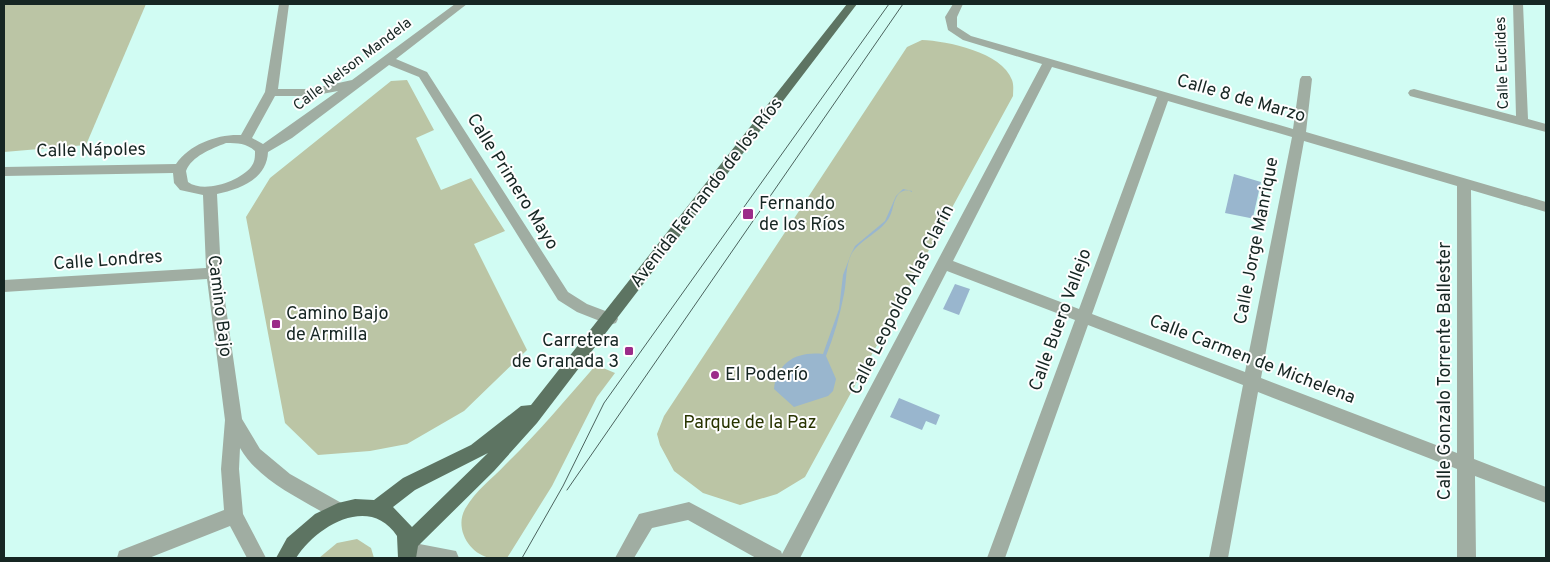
<svg xmlns="http://www.w3.org/2000/svg" width="1550" height="562" font-family="Overpass,sans-serif">
  <style>
    .green { fill: #bbc5a5 }
    .water { fill: #99b6ce }
    .lines { fill: none; stroke-linecap: round; stroke-linejoin: round }
    .minor { fill: #a0ada2; fill-rule: evenodd }
    .major { fill: #5d7462; fill-rule: evenodd }
    .tram { stroke: #4b635e; stroke-width: 1 }
    .poi-dot { fill: #9b2b89; stroke: #fefefe; stroke-width: 2 }
    .labels { text-anchor: middle; dominant-baseline: central; stroke-width: 4; stroke-linejoin: round; paint-order: stroke }
    .far-street-label { font-size: 15px; fill: #162623; stroke: #fefefe }
    .street-label { font-size: 18px; fill: #162623; stroke: #fefefe }
    .poi-label { font-size: 18px; fill: #162623; stroke: #fefefe; text-anchor: start }
    .park-label { font-size: 18px; fill: #283400; stroke: #fefefe }
  </style>
  <rect width="100%" height="100%" fill="#d1fcf3"/>
  <g class="green">
    <path d="M 4,4 L 146,4 L 86,145 L 4,152 Z"/>
    <path d="M 922,40 C 947,41 1002,52 1012,80 C 1014,85 1013,91 1013,96 L 805,477 L 777,494 L 740,505 L 703,493 L 674,471 L 660,445 L 657,434 L 664,416 L 907,47 Z"/>
    <path d="M 407,80 L 434,130 L 416,138 L 441,190 L 471,178 L 505,231 L 474,244 L 527,350 L 464,411 L 407,444 L 370,451 L 318,455 L 285,423 L 246,217 L 270,178 L 391,81 Z"/>
    <path d="M 596,365 L 615,373 L 597,397 L 552,486 L 507,558 C 502,558 496,559 491,558 C 470,555 454,529 465,509 C 476,490 492,479 506,464 C 538,433 567,398 596,365 Z"/>
    <path d="M 357,539 L 371,548 L 374,558 L 319,558 L 337,543 Z"/>
  </g>
  <g class="water">
    <path d="M 1234,174 L 1261,182 L 1253,217 L 1250,218 L 1225,213 Z"/>
    <path d="M 903,189 L 912,191 L 912,196 L 912,192 L 908,190 C 893,191 895,206 890,216 C 882,232 862,238 852,253 C 845,266 847,280 844,294 C 840,315 834,336 826,356 L 836,379 L 833,391 L 828,396 L 794,407 L 774,389 C 777,362 797,351 823,354 L 839,309 L 843,275 L 851,254 L 855,246 L 885,221 L 896,196 Z"/>
    <path d="M 955,284 L 970,289 L 959,315 L 943,309 Z"/>
    <path d="M 899,398 L 940,415 L 936,425 L 926,421 L 922,430 L 890,417 Z"/>
  </g>
  <g class="lines">
    <g class="minor">
      <path d="M 279,4 L 289,4 L 278,89 L 311,89 L 352,80 L 455,4 L 467,4 L 396,59 L 427,72 L 568,292 L 587,304 L 616,315 L 618,319 L 616,323 L 610,325 L 577,312 L 558,300 L 419,77 L 389,65 L 292,138 L 268,152 C 267,179 240,189 217,194 L 221,273 L 242,419 L 260,449 L 290,474 L 345,505 L 347,511 L 345,517 L 338,520 L 331,517 C 299,498 259,481 240,448 L 239,469 L 243,514 L 266,558 L 247,558 L 230,526 L 149,558 L 117,558 L 119,551 L 224,510 L 221,469 L 225,420 L 207,279 L 4,292 L 4,280 L 206,268 L 203,195 L 180,190 L 174,183 L 173,173 L 4,176 L 4,167 L 176,164 C 190,144 217,134 241,135 L 265,92 ZM 338,91 L 263,144 L 252,138 L 275,96 L 311,96 ZM 226,143 C 238,143 246,143 255,151 C 255,157 255,162 251,167 C 240,181 204,194 188,182 L 186,171 C 192,156 211,149 226,143 Z"/>
      <path d="M 953,4 L 963,4 L 957,17 L 957,27 L 971,36 L 1293,129 L 1300,79 L 1302,76 L 1310,76 L 1312,79 L 1306,132 L 1546,202 L 1546,212 L 1471,190 L 1474,459 L 1546,487 L 1546,503 L 1475,476 L 1476,558 L 1457,558 L 1457,469 L 1258,392 L 1228,558 L 1209,558 L 1243,385 L 1088,325 L 1005,558 L 987,558 L 1075,320 L 947,271 L 800,558 L 756,558 L 688,520 L 652,528 L 634,558 L 615,558 L 639,514 L 689,502 L 781,551 L 782,554 L 1042,64 L 963,40 L 948,30 L 945,17 ZM 1052,67 L 1157,97 L 1079,309 L 953,261 ZM 1168,101 L 1292,137 L 1245,372 L 1092,314 ZM 1304,141 L 1457,186 L 1457,453 L 1261,378 Z"/>
      <path d="M 1513,4 L 1523,4 L 1528,119 L 1546,124 L 1546,132 L 1410,96 L 1408,93 L 1410,90 L 1414,89 L 1516,116 Z"/>
      <path d="M 409,542 L 456,551 L 459,558 L 404,558 L 399,551 L 402,544 Z"/>
    </g>
    <path class="major" d="M 847,4 L 857,4 L 537,423 L 494,471 L 418,546 L 416,558 L 398,558 L 397,536 C 370,494 316,526 296,558 L 276,558 L 287,538 L 315,514 L 338,503 L 355,499 L 374,500 L 403,478 L 471,445 L 521,406 L 531,405 ZM 488,453 L 412,527 L 393,507 L 415,490 Z"/>
    <g class="tram">
      <path d="M 567,490 L 903,4"/>
      <path d="M 522,558 L 563,486 L 604,403 L 889,4"/>
    </g>
  </g>
  <g class="poi-dot">
    <rect x="742" y="208" width="12" height="12" rx="2.5"/>
    <rect x="271" y="319" width="10" height="10" rx="2.5"/>
    <rect x="624" y="346" width="10" height="10" rx="2.5"/>
    <circle cx="715" cy="375" r="5"/>
  </g>
  <g class="labels">
    <g class="far-street-label">
      <text transform="translate(1503 63) rotate(-92)">Calle Euclides</text>
      <text transform="translate(353 65) rotate(-37)">Calle Nelson Mandela</text>
    </g>
    <g class="street-label">
      <text transform="translate(1241 99) rotate(16)">Calle 8 de Marzo</text>
      <text transform="translate(91 151) rotate(-1)">Calle Nápoles</text>
      <text transform="translate(512 182) rotate(58)">Calle Primero Mayo</text>
      <text transform="translate(707 193) rotate(-52)">Avenida Fernando de los Ríos</text>
      <text transform="translate(1257 241) rotate(-79)">Calle Jorge Manrique</text>
      <text transform="translate(108 261) rotate(-4)">Calle Londres</text>
      <text transform="translate(902 300) rotate(-63)">Calle Leopoldo Alas Clarín</text>
      <text transform="translate(219 306) rotate(83)">Camino Bajo</text>
      <text transform="translate(1061 320) rotate(-70)">Calle Buero Vallejo</text>
      <text transform="translate(1252 360) rotate(21)">Calle Carmen de Michelena</text>
      <text transform="translate(1445 371) rotate(-90)">Calle Gonzalo Torrente Ballester</text>
    </g>
    <g class="poi-label">
      <text x="759" y="204">Fernando<tspan x="759" dy="21">de los Ríos</tspan></text>
      <text x="286" y="314">Camino Bajo<tspan x="286" dy="21">de Armilla</tspan></text>
      <text x="619" y="341" text-anchor="end">Carretera<tspan x="619" dy="21">de Granada 3</tspan></text>
      <text x="725" y="375">El Poderío</text>
    </g>
    <g class="park-label">
      <text x="750" y="423">Parque de la Paz</text>
    </g>
  </g>
  <rect width="1550" height="562" fill="none" stroke="#162623" stroke-width="10"/>
</svg>
